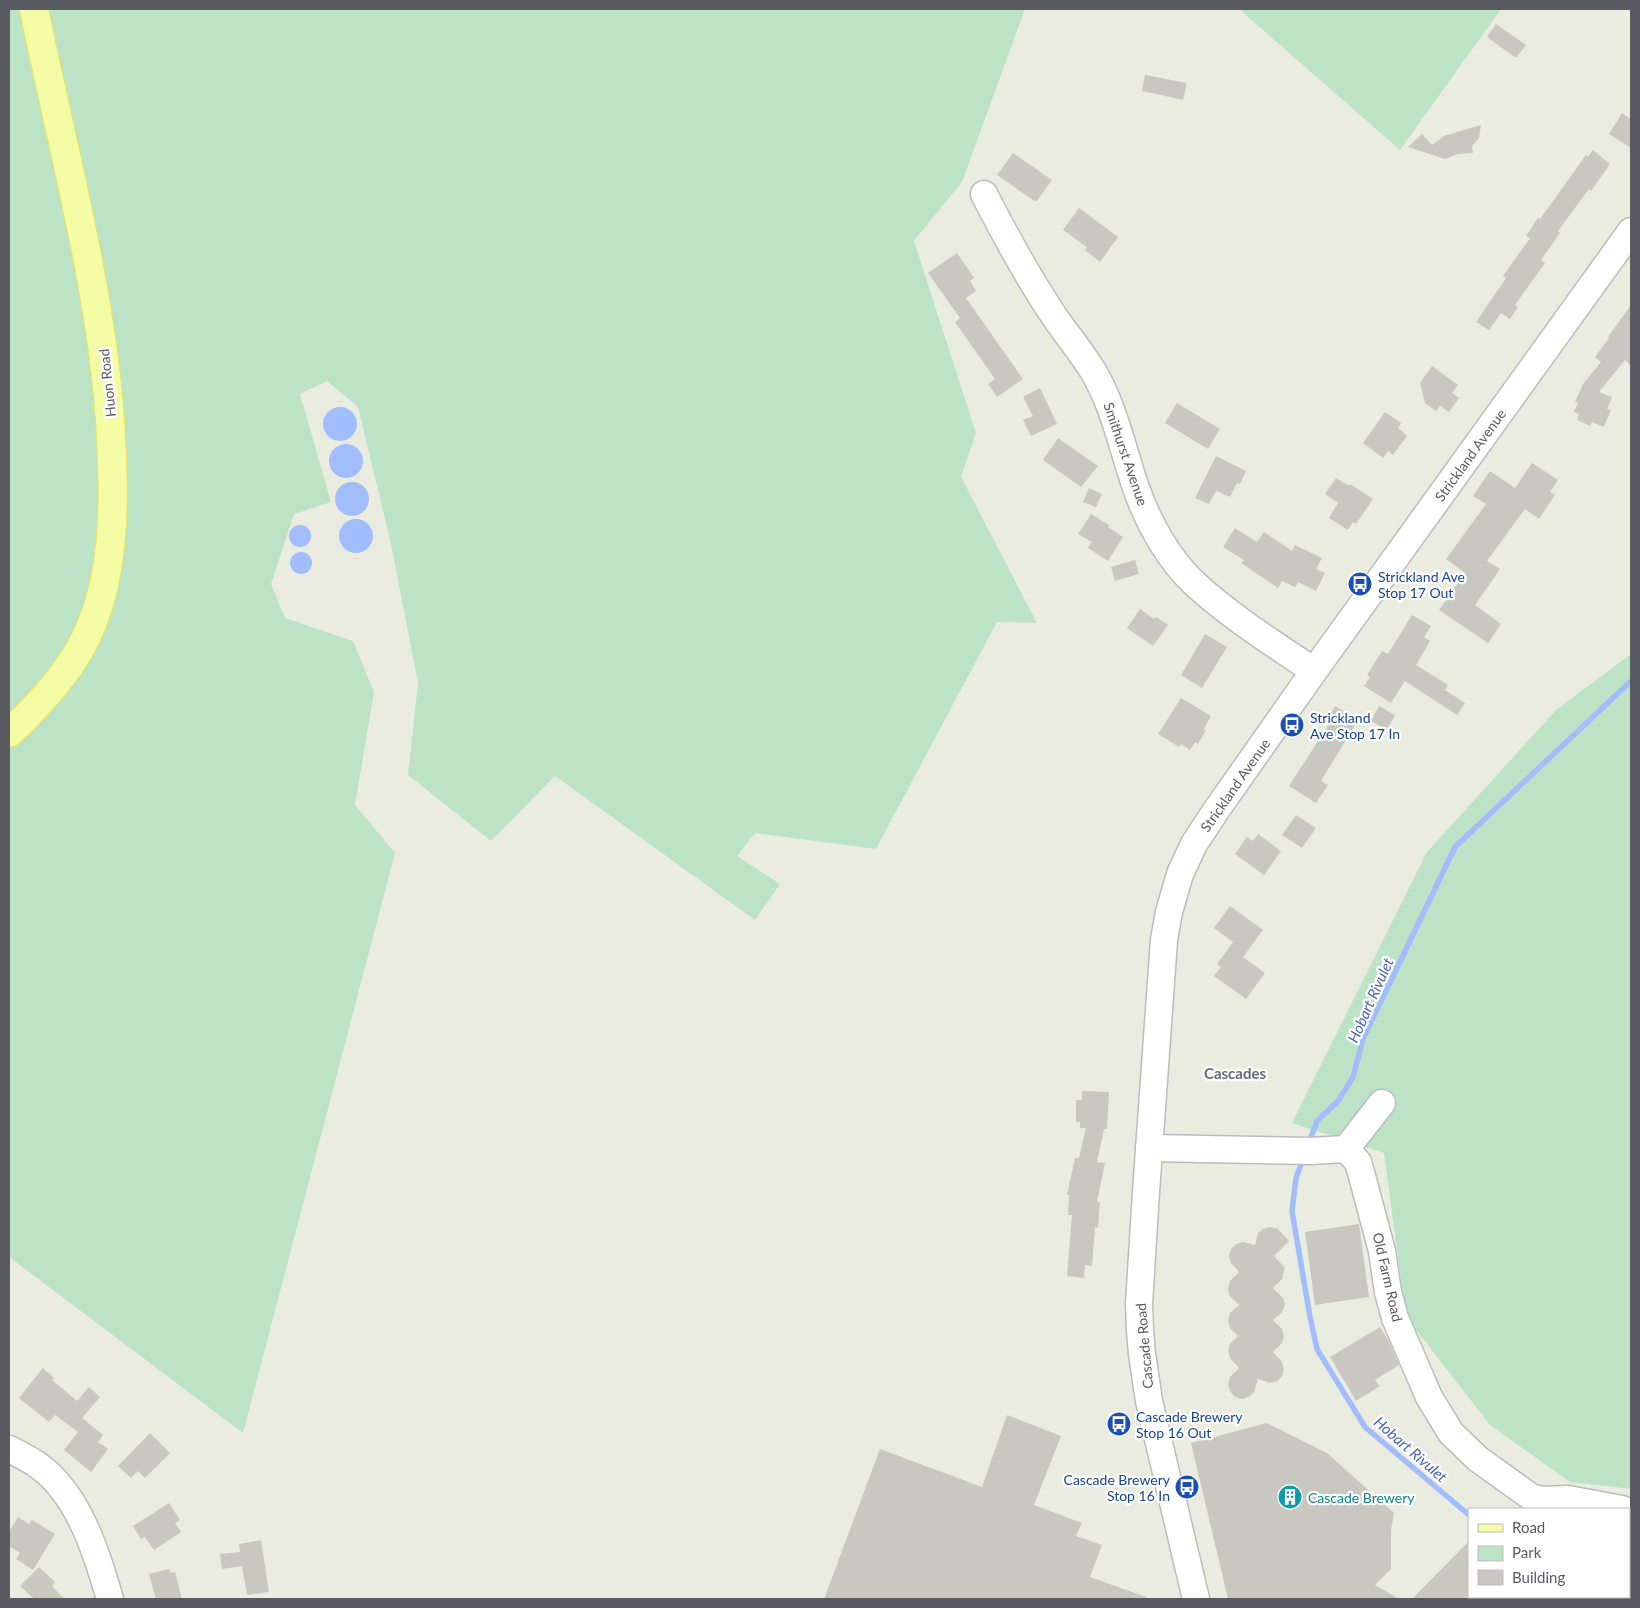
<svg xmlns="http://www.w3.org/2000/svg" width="1640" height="1608" font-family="Lato,sans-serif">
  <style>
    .green { fill: #bde3c7 }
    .water { fill: #a1bdfb }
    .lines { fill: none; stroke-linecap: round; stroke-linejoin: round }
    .stream { stroke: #a1bdfb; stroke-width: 5.5 }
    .building { fill: #c8c8c0 }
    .minor-casing { stroke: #bbbcc2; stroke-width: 29 }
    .major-casing { stroke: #ebe65a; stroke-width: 30 }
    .minor { stroke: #fff; stroke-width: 26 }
    .major { stroke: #f4fca6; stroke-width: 28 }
    .labels { text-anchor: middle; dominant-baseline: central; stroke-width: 4.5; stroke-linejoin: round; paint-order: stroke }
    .street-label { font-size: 14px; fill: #595b61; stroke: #fff }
    .transit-label { font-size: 14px; fill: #164399; stroke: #fff; text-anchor: start }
    .culture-label { font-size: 14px; fill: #0d838f; stroke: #fff; text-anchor: start }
    .water-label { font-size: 15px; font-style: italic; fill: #4562bd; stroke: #fff }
    .neighbourhood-label { font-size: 15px; font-weight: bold; fill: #6a6c73; stroke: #fff }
  </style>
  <rect width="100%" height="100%" fill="#ebece0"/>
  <g class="green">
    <path d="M 9,9 L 1025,9 L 962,182 L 914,241 L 976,433 L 961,477 L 1037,623 L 997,622 L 876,849 L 755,833 L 737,856 L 780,884 L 755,920 L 555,776 L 491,841 L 408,775 L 418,683 L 391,544 L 358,407 L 327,381 L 300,394 L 331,502 L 294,514 L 271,584 L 285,618 L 353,641 L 374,692 L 355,805 L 395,853 L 243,1433 L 9,1257 Z"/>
    <path d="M 1239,9 L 1501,9 L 1400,150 Z"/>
    <path d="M 1631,654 L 1631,1489 L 1570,1482 L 1490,1425 L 1406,1317 L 1384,1153 L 1292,1123 L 1427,852 L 1556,710 Z"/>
  </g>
  <g class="water">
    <circle cx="340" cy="424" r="17"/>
    <circle cx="346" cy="461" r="17"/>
    <circle cx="352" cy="499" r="17"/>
    <circle cx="356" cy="536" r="17"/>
    <circle cx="300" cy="536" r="11"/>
    <circle cx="301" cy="563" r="11"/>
  </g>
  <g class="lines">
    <g class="stream">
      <path d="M 1309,1143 L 1317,1121 L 1338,1101 L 1353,1077 L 1363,1039 L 1455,847 L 1631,681"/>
      <path d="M 1303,1159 L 1296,1178 L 1292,1211 L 1310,1317 L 1317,1349 L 1365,1427 L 1469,1515"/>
    </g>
  </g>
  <g class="building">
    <path d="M 1496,24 L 1526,45 L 1516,58 L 1487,37 Z"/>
    <path d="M 1145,75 L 1187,83 L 1183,100 L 1142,91 Z"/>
    <path d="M 1622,113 L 1631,119 L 1631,148 L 1609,134 Z"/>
    <path d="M 1481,125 L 1479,138 L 1472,146 L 1473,153 L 1458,154 L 1445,159 L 1408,147 L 1422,134 L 1432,145 L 1444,136 Z"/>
    <path d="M 1593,150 L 1610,164 L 1591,191 L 1589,189 L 1558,231 L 1560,233 L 1541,260 L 1545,263 L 1515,305 L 1518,307 L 1510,319 L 1501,313 L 1489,330 L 1476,322 L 1506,278 L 1503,276 L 1530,238 L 1526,236 L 1538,218 L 1540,219 L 1586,155 L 1588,157 Z"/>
    <path d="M 1013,153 L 1052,180 L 1036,202 L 997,175 Z"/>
    <path d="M 1079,208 L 1118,237 L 1100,262 L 1085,250 L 1087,247 L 1063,230 Z"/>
    <path d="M 957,253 L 974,278 L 970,281 L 976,291 L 966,298 L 1023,379 L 997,397 L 988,384 L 995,379 L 955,322 L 960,318 L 928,273 Z"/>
    <path d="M 1631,305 L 1631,366 L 1625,360 L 1599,392 L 1612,397 L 1607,409 L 1611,410 L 1604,427 L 1592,422 L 1590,426 L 1577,420 L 1579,414 L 1574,412 L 1578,403 L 1575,402 L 1583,384 L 1601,362 L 1595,357 L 1609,338 L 1608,337 Z"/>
    <path d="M 1432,366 L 1458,385 L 1452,393 L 1459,398 L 1449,412 L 1440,406 L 1436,411 L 1425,403 L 1420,383 Z"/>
    <path d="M 1040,388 L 1057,424 L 1031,436 L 1023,420 L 1033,416 L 1023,397 Z"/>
    <path d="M 1177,403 L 1220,429 L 1208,449 L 1165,423 Z"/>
    <path d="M 1385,412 L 1401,423 L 1398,428 L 1407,436 L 1393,455 L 1388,451 L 1383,458 L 1363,443 Z"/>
    <path d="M 1058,438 L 1098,466 L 1081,487 L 1043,460 Z"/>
    <path d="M 1216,456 L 1246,471 L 1240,484 L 1237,483 L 1230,497 L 1216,491 L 1209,504 L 1195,498 Z"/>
    <path d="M 1532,463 L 1558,480 L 1550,492 L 1555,495 L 1539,519 L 1525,509 L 1487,561 L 1500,569 L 1475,605 L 1501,624 L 1488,643 L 1439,610 L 1465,573 L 1446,559 L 1486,504 L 1473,496 L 1490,471 L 1515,488 Z"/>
    <path d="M 1336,478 L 1349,486 L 1350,484 L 1373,499 L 1356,524 L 1353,522 L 1348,530 L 1329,518 L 1338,503 L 1325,494 Z"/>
    <path d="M 1089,488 L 1102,494 L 1096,507 L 1083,502 Z"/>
    <path d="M 1091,514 L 1109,525 L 1108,527 L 1123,537 L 1108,561 L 1088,548 L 1092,542 L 1078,534 Z"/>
    <path d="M 1235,528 L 1257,542 L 1264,532 L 1292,551 L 1295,545 L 1322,558 L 1316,569 L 1325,573 L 1316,591 L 1298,582 L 1295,587 L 1282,581 L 1278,588 L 1241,563 L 1244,560 L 1223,547 Z"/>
    <path d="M 1135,560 L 1139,574 L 1115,581 L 1111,567 Z"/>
    <path d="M 1140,609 L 1154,619 L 1156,617 L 1168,625 L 1153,646 L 1127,628 Z"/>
    <path d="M 1412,615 L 1431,626 L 1424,637 L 1430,641 L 1416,665 L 1448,685 L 1445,690 L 1465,703 L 1457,715 L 1405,681 L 1391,703 L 1364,686 L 1370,677 L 1367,675 L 1382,651 L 1388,654 Z"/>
    <path d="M 1205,634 L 1227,647 L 1202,688 L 1181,675 Z"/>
    <path d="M 1181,698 L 1211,716 L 1204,729 L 1206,730 L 1198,744 L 1195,742 L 1190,750 L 1181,744 L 1179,747 L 1158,734 Z"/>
    <path d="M 1335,706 L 1358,720 L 1321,781 L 1328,785 L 1316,803 L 1289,786 L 1329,724 L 1326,722 Z"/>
    <path d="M 1379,706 L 1395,715 L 1387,730 L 1371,721 Z"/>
    <path d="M 1296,815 L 1316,828 L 1302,848 L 1282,835 Z"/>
    <path d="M 1258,834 L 1281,851 L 1264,875 L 1235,854 L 1247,837 L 1253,841 Z"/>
    <path d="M 1230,906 L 1263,930 L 1243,957 L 1265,973 L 1246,999 L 1214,976 L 1221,967 L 1217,964 L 1233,942 L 1214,928 Z"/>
    <path d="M 1082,1091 L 1109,1092 L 1107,1129 L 1104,1129 L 1097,1162 L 1105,1163 L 1097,1202 L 1100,1202 L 1098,1228 L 1095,1227 L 1092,1266 L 1085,1265 L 1084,1278 L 1067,1276 L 1072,1215 L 1068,1215 L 1069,1195 L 1067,1195 L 1075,1158 L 1079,1158 L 1086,1128 L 1080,1128 L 1080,1122 L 1076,1122 L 1076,1100 L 1082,1100 Z"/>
    <path d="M 1359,1224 L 1369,1297 L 1315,1305 L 1305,1232 Z"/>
    <path d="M 1270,1227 L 1278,1229 L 1289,1241 L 1274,1256 L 1285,1268 L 1282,1279 L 1273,1288 L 1283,1298 L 1285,1305 L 1282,1312 L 1273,1320 L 1282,1329 L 1284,1336 L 1282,1343 L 1273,1352 L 1282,1362 L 1284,1369 L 1282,1376 L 1277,1381 L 1270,1383 L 1258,1379 L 1254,1392 L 1249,1397 L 1242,1399 L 1235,1397 L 1230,1391 L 1228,1384 L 1230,1377 L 1239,1368 L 1230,1358 L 1228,1351 L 1230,1344 L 1238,1336 L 1230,1328 L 1228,1320 L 1230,1313 L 1239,1305 L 1229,1295 L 1228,1288 L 1230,1281 L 1239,1272 L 1231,1263 L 1229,1256 L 1231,1249 L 1236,1244 L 1243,1242 L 1255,1245 L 1258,1233 L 1263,1229 Z"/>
    <path d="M 1380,1327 L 1389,1342 L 1399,1365 L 1375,1380 L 1380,1386 L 1356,1401 L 1330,1357 Z"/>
    <path d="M 43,1368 L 54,1378 L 52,1380 L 77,1401 L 89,1387 L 100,1397 L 82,1418 L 103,1435 L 98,1442 L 108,1449 L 91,1472 L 64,1450 L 78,1432 L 55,1415 L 49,1422 L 19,1398 Z"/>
    <path d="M 1007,1415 L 1061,1436 L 1034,1505 L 1082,1523 L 1076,1536 L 1102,1545 L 1090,1577 L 1146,1597 L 1146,1599 L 824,1599 L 880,1449 L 982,1487 Z"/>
    <path d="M 1267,1423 L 1327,1453 L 1394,1513 L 1391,1530 L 1391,1569 L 1375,1585 L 1399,1599 L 1228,1599 L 1191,1443 Z"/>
    <path d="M 150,1433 L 170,1453 L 145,1478 L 138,1471 L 131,1478 L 118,1466 Z"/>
    <path d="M 169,1503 L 180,1520 L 175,1523 L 181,1532 L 154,1550 L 145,1537 L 141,1539 L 133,1526 Z"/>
    <path d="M 18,1517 L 29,1524 L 32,1520 L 55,1534 L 33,1570 L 16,1559 L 20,1553 L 9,1546 L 9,1532 Z"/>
    <path d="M 261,1540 L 269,1592 L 247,1595 L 242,1566 L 222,1569 L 220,1554 L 240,1552 L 239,1544 Z"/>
    <path d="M 1469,1541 L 1469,1599 L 1412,1599 Z"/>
    <path d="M 39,1567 L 55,1582 L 52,1586 L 64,1599 L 34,1599 L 20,1586 Z"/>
    <path d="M 169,1569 L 171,1573 L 175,1572 L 182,1599 L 156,1599 L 149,1574 Z"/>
  </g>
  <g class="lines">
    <defs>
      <g id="minor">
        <path d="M 984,194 C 1006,237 1029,279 1056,319 C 1068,336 1082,353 1093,371 C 1115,408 1122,448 1136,488 C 1148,522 1168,559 1195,584 C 1231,617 1274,644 1314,671"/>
        <path d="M 1149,1148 L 1310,1151 L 1346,1149 L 1358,1162 L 1362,1176 L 1382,1251 L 1388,1292 L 1395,1318 L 1429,1397 L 1451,1433 L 1478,1459 L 1531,1497 L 1541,1500 L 1568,1499 L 1622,1509"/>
        <path d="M 1346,1149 L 1382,1103"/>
        <path d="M 9,1449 C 19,1454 30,1459 39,1466 C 79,1495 97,1554 110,1599"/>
        <path d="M 1196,1599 L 1149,1401 L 1142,1354 L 1140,1330 L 1139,1304 L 1146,1192 L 1164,940 L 1169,912 L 1180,874 L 1194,844 L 1215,812 L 1314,671 L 1631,231"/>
      </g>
      <path id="major" d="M 9,733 C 42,702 75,667 92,624 C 113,571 114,514 112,458 C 107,305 64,158 34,9"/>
    </defs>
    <use href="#minor" class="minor-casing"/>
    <use href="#major" class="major-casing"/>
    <use href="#minor" class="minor"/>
    <use href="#major" class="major"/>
  </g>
  <defs>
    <symbol id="bus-disc" viewBox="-11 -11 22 22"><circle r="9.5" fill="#1a4fb4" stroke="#fff"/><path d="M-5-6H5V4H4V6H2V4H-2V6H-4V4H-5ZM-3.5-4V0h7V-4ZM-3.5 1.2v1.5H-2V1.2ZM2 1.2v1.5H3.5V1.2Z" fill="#fff"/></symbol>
    <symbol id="building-disc" viewBox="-11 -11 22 22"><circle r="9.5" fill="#0f9aa8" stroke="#fff"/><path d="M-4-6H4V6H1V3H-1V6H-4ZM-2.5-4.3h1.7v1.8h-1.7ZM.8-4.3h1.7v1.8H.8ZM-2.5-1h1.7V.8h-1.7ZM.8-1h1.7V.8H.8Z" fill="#fff"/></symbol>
  </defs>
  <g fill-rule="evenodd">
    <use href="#bus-disc" x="1346" y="570" width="28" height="28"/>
    <use href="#bus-disc" x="1278" y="711" width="28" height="28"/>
    <use href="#bus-disc" x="1105" y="1410" width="28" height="28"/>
    <use href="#bus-disc" x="1173" y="1473" width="28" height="28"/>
    <use href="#building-disc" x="1276" y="1483" width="28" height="28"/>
  </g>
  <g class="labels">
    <g class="street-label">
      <text transform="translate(107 383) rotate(-96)">Huon Road</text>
      <text transform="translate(1126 454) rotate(71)">Smithurst Avenue</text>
      <text transform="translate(1470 455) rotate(-54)">Strickland Avenue</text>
      <text transform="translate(1235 785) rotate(-55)">Strickland Avenue</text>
      <text transform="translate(1388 1277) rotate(77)">Old Farm Road</text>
      <text transform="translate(1144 1346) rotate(-95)">Cascade Road</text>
    </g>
    <g class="transit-label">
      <text x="1378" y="576">Strickland Ave<tspan x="1378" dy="16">Stop 17 Out</tspan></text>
      <text x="1310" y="717">Strickland<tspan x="1310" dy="16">Ave Stop 17 In</tspan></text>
      <text x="1136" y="1416">Cascade Brewery<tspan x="1136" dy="16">Stop 16 Out</tspan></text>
      <text x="1170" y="1479" text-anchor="end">Cascade Brewery<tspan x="1170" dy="16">Stop 16 In</tspan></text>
    </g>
    <g class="culture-label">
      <text x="1308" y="1497">Cascade Brewery</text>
    </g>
    <g class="water-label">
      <text transform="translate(1370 1000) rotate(-66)">Hobart Rivulet</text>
      <text transform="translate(1411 1449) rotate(41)">Hobart Rivulet</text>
    </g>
    <g class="neighbourhood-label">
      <text x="1235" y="1073">Cascades</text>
    </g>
  </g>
  <rect width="1640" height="1608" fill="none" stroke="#595b61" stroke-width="20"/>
  <rect x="1468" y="1508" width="162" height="90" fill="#ffffff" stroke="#bdbdc0"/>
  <rect x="1478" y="1524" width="25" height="8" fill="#f4fca6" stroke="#bdbdc0"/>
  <text x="1512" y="1533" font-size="15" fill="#595b61">Road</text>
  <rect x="1478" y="1546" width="25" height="15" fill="#bde3c7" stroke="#bdbdc0"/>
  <text x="1512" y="1558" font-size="15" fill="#595b61">Park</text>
  <rect x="1478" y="1570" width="25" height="15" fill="#c8c8c0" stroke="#bdbdc0"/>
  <text x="1512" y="1583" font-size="15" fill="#595b61">Building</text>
</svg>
